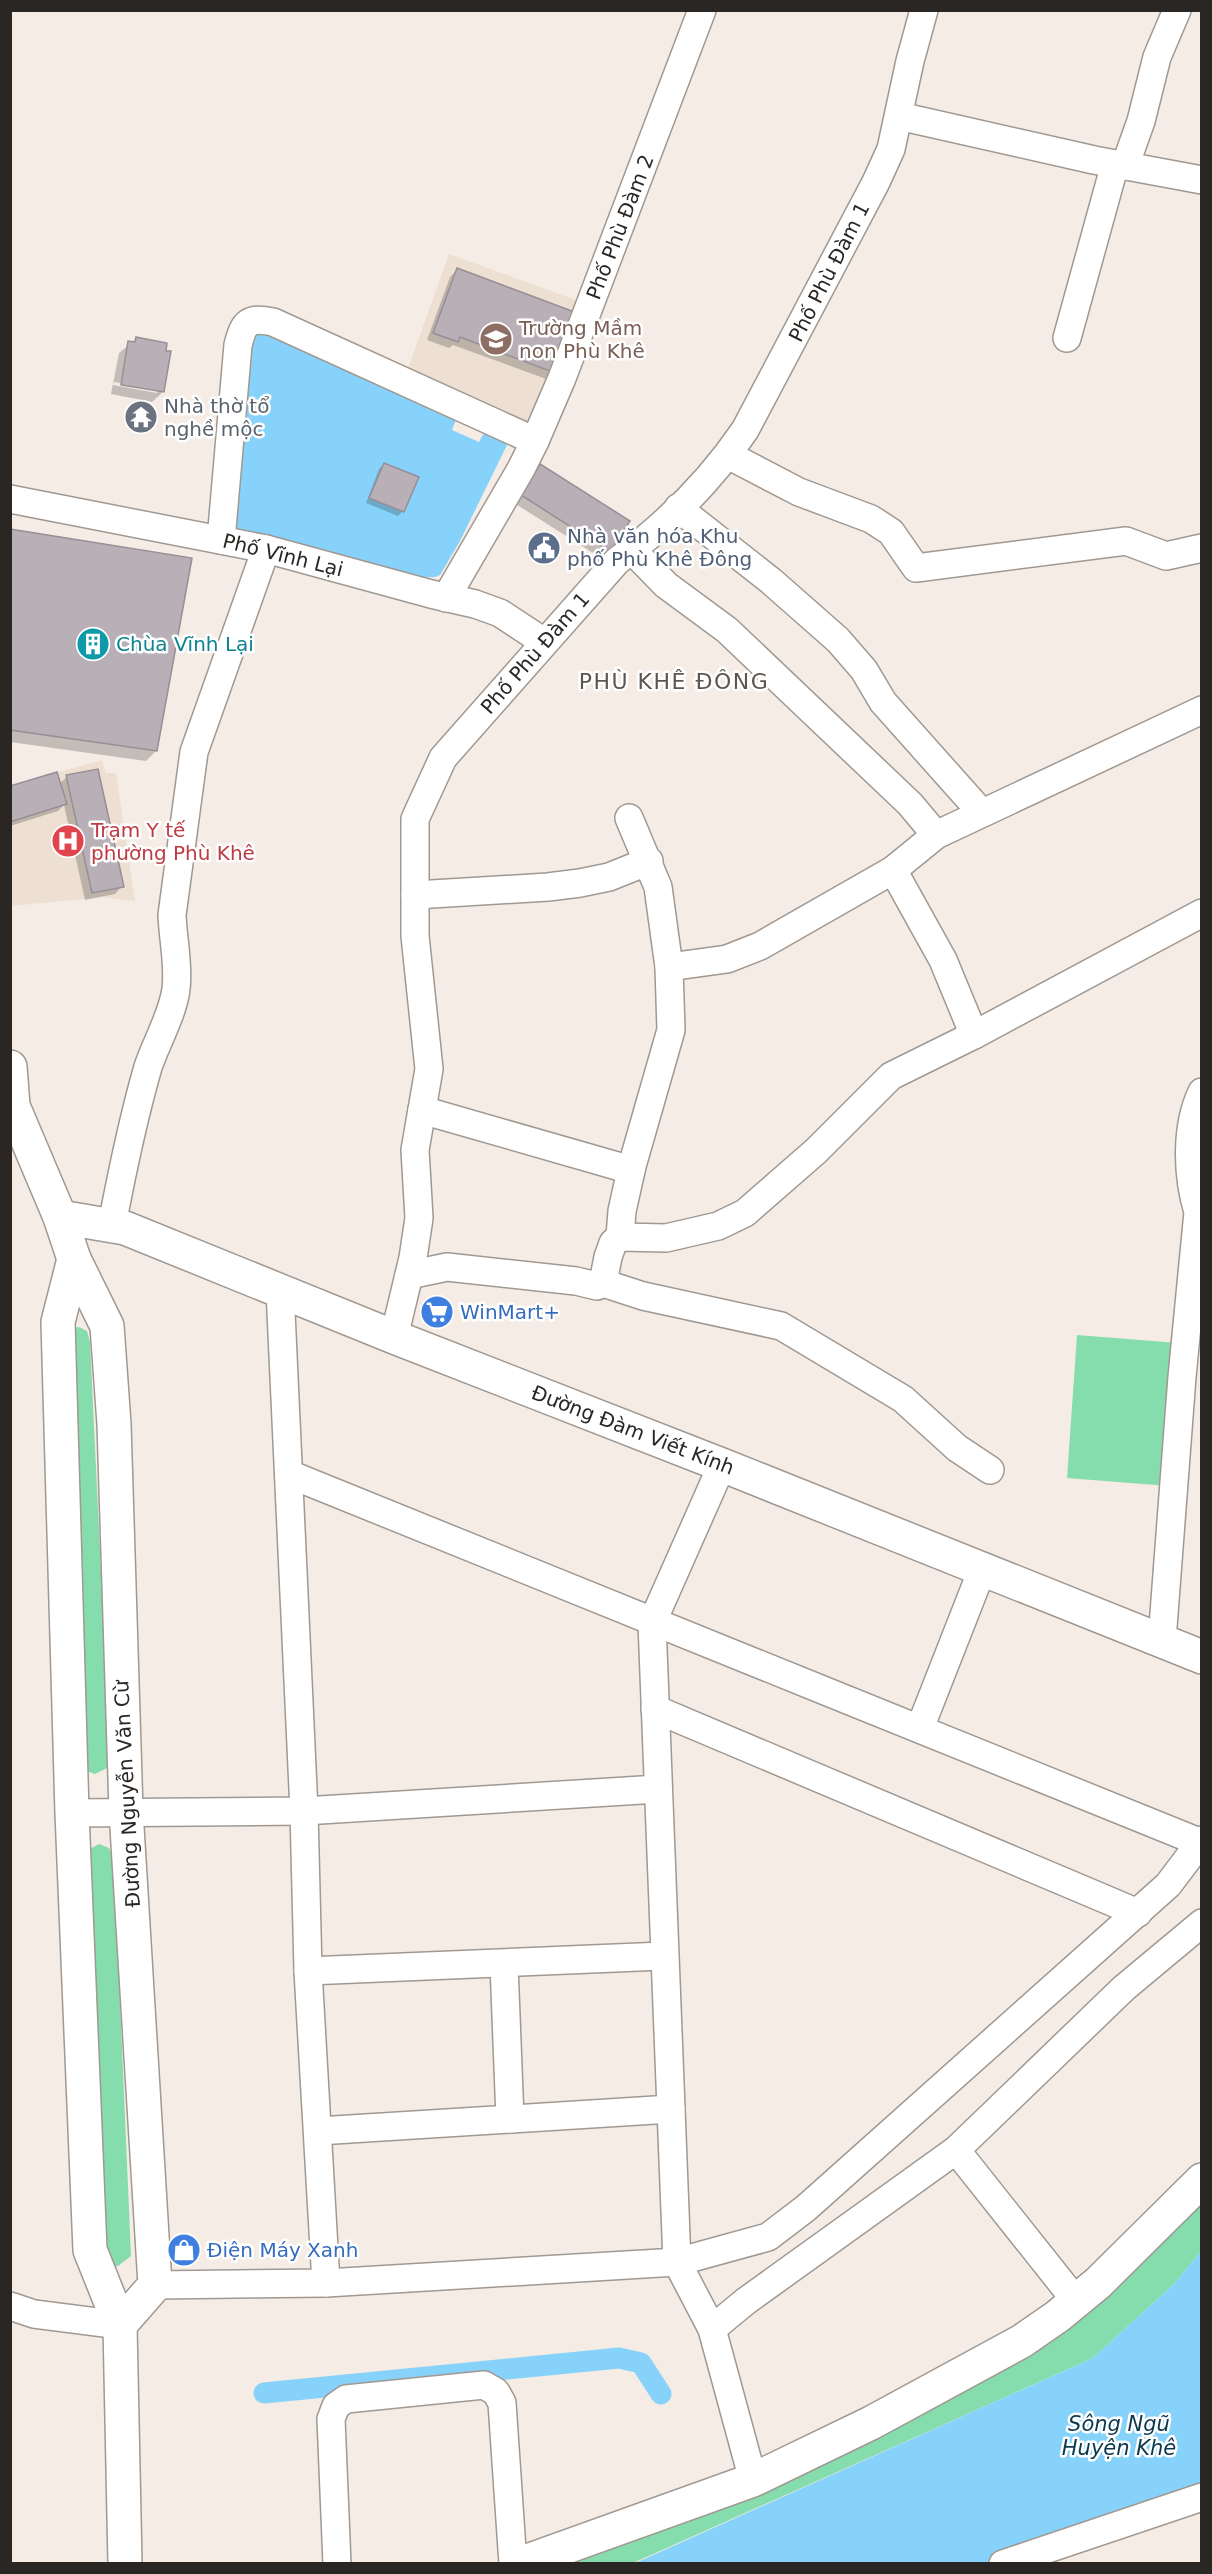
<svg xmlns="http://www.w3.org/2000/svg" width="1212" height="2574" font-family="'DejaVu Sans',sans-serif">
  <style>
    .built { fill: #eddfd2 }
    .green { fill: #85ddae }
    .water { fill: #87d2fa }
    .shadow { fill: #0003; fill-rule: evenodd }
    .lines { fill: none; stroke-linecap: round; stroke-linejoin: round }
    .canal { stroke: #87d2fa; stroke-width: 21 }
    .building { fill: #b8afb7; stroke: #978f96; stroke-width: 1.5 }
    .minor-casing { stroke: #a09891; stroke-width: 30 }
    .major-casing { stroke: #a09891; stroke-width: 36 }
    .minor { stroke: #fff; stroke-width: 27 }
    .major { stroke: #fff; stroke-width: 33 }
    .labels { text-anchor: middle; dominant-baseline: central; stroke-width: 5; stroke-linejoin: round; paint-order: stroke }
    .street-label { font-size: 20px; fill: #292623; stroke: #fff }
    .education-label { font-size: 20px; fill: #785e54; stroke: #fff; text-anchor: start }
    .worship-label { font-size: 20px; fill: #5b616d; stroke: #fff; text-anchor: start }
    .service-label { font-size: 20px; fill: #4e5e75; stroke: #fff; text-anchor: start }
    .culture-label { font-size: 20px; fill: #0d838f; stroke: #fff; text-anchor: start }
    .health-label { font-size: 20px; fill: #be3a42; stroke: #fff; text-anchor: start }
    .shop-label { font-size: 20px; fill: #366cbe; stroke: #fff; text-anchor: start }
    .water-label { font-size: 21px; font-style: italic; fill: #0b384c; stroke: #fff }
    .quarter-label { font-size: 22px; letter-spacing: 1.5px; fill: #5d564f; stroke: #fff }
  </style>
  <rect width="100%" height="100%" fill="#f5ece5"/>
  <g class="built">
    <path d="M 449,254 L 587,304 L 532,434 L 406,374 Z"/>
    <path d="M 102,760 L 106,773 L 116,773 L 135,901 L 103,897 L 11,906 L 11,785 Z"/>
  </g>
  <g class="green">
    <path d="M 79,1327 L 87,1331 L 90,1342 L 110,1760 L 107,1768 L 95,1774 L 89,1772 L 85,1766 L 74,1328 Z"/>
    <path d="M 1077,1335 L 1178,1343 L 1168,1486 L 1067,1478 Z"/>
    <path d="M 99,1844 L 109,1848 L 114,1862 L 131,2256 L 118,2266 L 112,2266 L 106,2256 L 88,1850 Z"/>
    <path d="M 1201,2180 L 1201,2251 L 1174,2284 L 1093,2358 L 633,2563 L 519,2564 L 753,2480 L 1022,2341 Z"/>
  </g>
  <g class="water">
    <path d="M 262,329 L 457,417 L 452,430 L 479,442 L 485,431 L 508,443 L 460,541 L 440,575 L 435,577 L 408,578 L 238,533 L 230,523 L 249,338 Z"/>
    <path d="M 1201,2251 L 1202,2481 L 1196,2498 L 1003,2563 L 633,2564 L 1093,2358 L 1174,2284 Z"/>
  </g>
  <g class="shadow">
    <path d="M 457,270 L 554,372 L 546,379 L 453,345 L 449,348 L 427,340 L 450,277 Z"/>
    <path d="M 136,339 L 163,392 L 152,402 L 111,394 L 119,353 ZM 114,382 L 157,390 L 157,393 L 113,385 Z"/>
    <path d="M 384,464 L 403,511 L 398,516 L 366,503 L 379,469 Z"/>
    <path d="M 541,466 L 609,551 L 601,558 L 514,503 Z"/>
    <path d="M 10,530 L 156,751 L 146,761 L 10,742 Z"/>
    <path d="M 67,777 L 122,886 L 115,894 L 85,900 L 64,805 L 58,811 L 10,826 L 10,788 L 59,784 Z"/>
  </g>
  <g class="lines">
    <path class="canal" d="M 264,2393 L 619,2358 L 641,2363 L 661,2394"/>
  </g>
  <g class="building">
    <path d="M 457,268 L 577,313 L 555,373 L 460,337 L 458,342 L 433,333 Z"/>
    <path d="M 136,337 L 167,343 L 166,351 L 171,351 L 164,392 L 121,385 L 128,341 L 135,342 Z"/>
    <path d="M 384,463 L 419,477 L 404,512 L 369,498 Z"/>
    <path d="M 540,464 L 630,521 L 610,552 L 521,495 Z"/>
    <path d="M 10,529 L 192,558 L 157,751 L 10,730 Z"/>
    <path d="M 98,769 L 124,887 L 92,893 L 66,775 Z"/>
    <path d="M 57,772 L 67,804 L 10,822 L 10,786 Z"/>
  </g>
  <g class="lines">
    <defs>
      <g id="minor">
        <path d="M 899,116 L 1094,160 L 1202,180"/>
        <path d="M 1125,166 L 1141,121 L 1157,57 L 1177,10"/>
        <path d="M 1067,338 L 1115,164"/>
        <path d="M 728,455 L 799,492 L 871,519 L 891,532 L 916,568 L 1126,541 L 1166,556 L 1202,548"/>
        <path d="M 10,499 L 266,549 L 431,594 L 475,604 L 500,613 L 544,642"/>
        <path d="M 678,508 L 771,581 L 838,640 L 864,670 L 883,702 L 981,812"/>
        <path d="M 221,540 L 238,345 C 244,322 248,317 273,322 L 535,441"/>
        <path d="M 632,550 L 666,585 L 727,630 L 910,804 L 936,835"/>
        <path d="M 446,598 L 521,469 L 535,441 L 562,378 L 702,10"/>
        <path d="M 893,870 L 943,960 L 974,1035"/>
        <path d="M 415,895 L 548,887 L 580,883 L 609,877 L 649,861"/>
        <path d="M 669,967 L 727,959 L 760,946 L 893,870 L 936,835 L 1202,710"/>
        <path d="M 422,1110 L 631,1170"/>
        <path d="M 112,1225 C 122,1172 133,1119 148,1067 C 156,1043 173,1014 176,989 C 179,964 173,940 172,915 L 194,752 L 266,549"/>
        <path d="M 620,1237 L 622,1211 L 632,1166 L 671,1030 L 669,967 L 658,887 L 629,818"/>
        <path d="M 409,1275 L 447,1267 L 576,1281 L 597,1286 L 603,1283 L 608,1257 L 613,1243 L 620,1237 L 666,1238 L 718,1226 L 745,1213 L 816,1151 L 891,1076 L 974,1035 L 1202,913"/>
        <path d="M 603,1283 L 643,1296 L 781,1326 L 903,1399 L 957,1448 L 990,1470"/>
        <path d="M 280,1290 L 304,1811 L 308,1971 L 326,2283"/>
        <path d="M 394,1337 L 413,1258 L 419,1218 L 415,1150 L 429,1069 L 415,936 L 415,819 L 443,758 L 617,561 C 666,525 711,480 745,430 L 876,182 L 891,149 L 910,61 L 924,10"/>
        <path d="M 722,1465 L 652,1623 L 677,2262 L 712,2329 L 746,2301 L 956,2150 L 1124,1988 L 1202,1923"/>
        <path d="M 289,1474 C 592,1599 896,1718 1199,1842"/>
        <path d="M 1162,1640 L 1182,1377 L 1198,1212 C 1187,1176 1185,1127 1202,1092"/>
        <path d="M 655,1709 L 1138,1913"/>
        <path d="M 920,1728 L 982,1570"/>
        <path d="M 72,1813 L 304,1811 L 658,1789"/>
        <path d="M 504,1964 L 510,2119"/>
        <path d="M 308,1971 L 663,1956"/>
        <path d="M 318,2131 L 671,2109"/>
        <path d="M 956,2150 L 1076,2301"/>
        <path d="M 155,2285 L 326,2283 L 677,2262 L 768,2237 L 806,2208 L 1168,1885 L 1202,1840"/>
        <path d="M 10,2306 L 34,2314 L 120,2325"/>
        <path d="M 712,2329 L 753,2480"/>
        <path d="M 337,2564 L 331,2419 L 336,2406 L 346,2399 L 484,2385 L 496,2392 L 502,2403 L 513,2564"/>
        <path d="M 1003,2564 L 1202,2497"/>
      </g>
      <g id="major">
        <path d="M 10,1067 L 13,1106 L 60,1217 L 74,1259 L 107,1326 L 114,1424 L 126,1811 L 155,2285 L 120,2325"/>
        <path d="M 60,1217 L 125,1228 L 394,1337 L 722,1465 L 1202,1657"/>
        <path d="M 74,1259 L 58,1322 L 72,1813 L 90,2250 L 120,2325 L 125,2564"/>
        <path d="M 519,2564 L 753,2480 L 871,2423 L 1022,2341 L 1058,2316 L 1098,2283 L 1202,2180"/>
      </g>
    </defs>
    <use href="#minor" class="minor-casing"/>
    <use href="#major" class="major-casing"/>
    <use href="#minor" class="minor"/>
    <use href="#major" class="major"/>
  </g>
  <defs>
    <symbol id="school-disc" viewBox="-11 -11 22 22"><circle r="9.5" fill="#8d6e63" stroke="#fff"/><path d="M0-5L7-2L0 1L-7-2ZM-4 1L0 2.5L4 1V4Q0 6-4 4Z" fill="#fff"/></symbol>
    <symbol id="temple-disc" viewBox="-11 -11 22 22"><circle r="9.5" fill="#6b7280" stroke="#fff"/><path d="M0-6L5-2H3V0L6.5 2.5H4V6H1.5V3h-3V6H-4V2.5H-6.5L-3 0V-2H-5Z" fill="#fff"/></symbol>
    <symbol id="civic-disc" viewBox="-11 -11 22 22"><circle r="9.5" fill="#5c6f8a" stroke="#fff"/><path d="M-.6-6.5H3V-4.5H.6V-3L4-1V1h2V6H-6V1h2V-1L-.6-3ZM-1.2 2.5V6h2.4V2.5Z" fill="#fff"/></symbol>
    <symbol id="building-disc" viewBox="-11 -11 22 22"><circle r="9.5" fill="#0f9aa8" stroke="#fff"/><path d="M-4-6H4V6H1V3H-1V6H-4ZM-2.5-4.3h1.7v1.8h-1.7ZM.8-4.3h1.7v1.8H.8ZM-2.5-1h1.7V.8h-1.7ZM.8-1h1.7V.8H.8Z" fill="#fff"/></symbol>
    <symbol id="hospital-disc" viewBox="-11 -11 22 22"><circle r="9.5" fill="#e0444e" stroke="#fff"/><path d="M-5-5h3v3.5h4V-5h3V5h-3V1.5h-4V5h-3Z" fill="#fff"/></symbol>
    <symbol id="supermarket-disc" viewBox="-11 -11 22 22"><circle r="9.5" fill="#3f7fe0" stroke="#fff"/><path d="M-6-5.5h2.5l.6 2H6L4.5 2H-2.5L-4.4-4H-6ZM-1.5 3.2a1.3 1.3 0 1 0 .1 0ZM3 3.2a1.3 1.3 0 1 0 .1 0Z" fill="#fff"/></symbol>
    <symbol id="shop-disc" viewBox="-11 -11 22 22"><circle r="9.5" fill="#3f7fe0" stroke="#fff"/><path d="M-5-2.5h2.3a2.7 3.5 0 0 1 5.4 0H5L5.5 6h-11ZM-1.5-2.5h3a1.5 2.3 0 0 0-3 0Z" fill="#fff"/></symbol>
  </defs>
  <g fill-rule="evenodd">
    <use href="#school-disc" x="477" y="320" width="38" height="38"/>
    <use href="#temple-disc" x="122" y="398" width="38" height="38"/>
    <use href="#civic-disc" x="525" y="529" width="38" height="38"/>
    <use href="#building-disc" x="74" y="625" width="38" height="38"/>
    <use href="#hospital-disc" x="49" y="822" width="38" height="38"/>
    <use href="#supermarket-disc" x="418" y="1293" width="38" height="38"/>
    <use href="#shop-disc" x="165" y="2231" width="38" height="38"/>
  </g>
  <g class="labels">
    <g class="street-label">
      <text transform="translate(620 227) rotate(-69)">Phố Phù Đàm 2</text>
      <text transform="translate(829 272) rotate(-63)">Phố Phù Đàm 1</text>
      <text transform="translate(283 555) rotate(14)">Phố Vĩnh Lại</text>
      <text transform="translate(535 653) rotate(-49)">Phố Phù Đàm 1</text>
      <text transform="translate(633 1430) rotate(21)">Đường Đàm Viết Kính</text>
      <text transform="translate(127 1794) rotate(-93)">Đường Nguyễn Văn Cừ</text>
    </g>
    <g class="education-label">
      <text x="519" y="328">Trường Mầm<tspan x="519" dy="23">non Phù Khê</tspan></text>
    </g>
    <g class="worship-label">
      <text x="164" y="406">Nhà thờ tổ<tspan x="164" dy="23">nghề mộc</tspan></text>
    </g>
    <g class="service-label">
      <text x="567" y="536">Nhà văn hóa Khu<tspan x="567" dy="23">phố Phù Khê Đông</tspan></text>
    </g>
    <g class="culture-label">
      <text x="116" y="644">Chùa Vĩnh Lại</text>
    </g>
    <g class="health-label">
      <text x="91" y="830">Trạm Y tế<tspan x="91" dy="23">phường Phù Khê</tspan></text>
    </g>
    <g class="shop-label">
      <text x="460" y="1312">WinMart+</text>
      <text x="207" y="2250">Điện Máy Xanh</text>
    </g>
    <g class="water-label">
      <text x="1119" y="2424">Sông Ngũ<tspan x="1119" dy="24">Huyện Khê</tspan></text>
    </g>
    <g class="quarter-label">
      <text x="674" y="681">PHÙ KHÊ ĐÔNG</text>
    </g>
  </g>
  <rect width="1212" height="2574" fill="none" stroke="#292623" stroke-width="24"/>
</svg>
